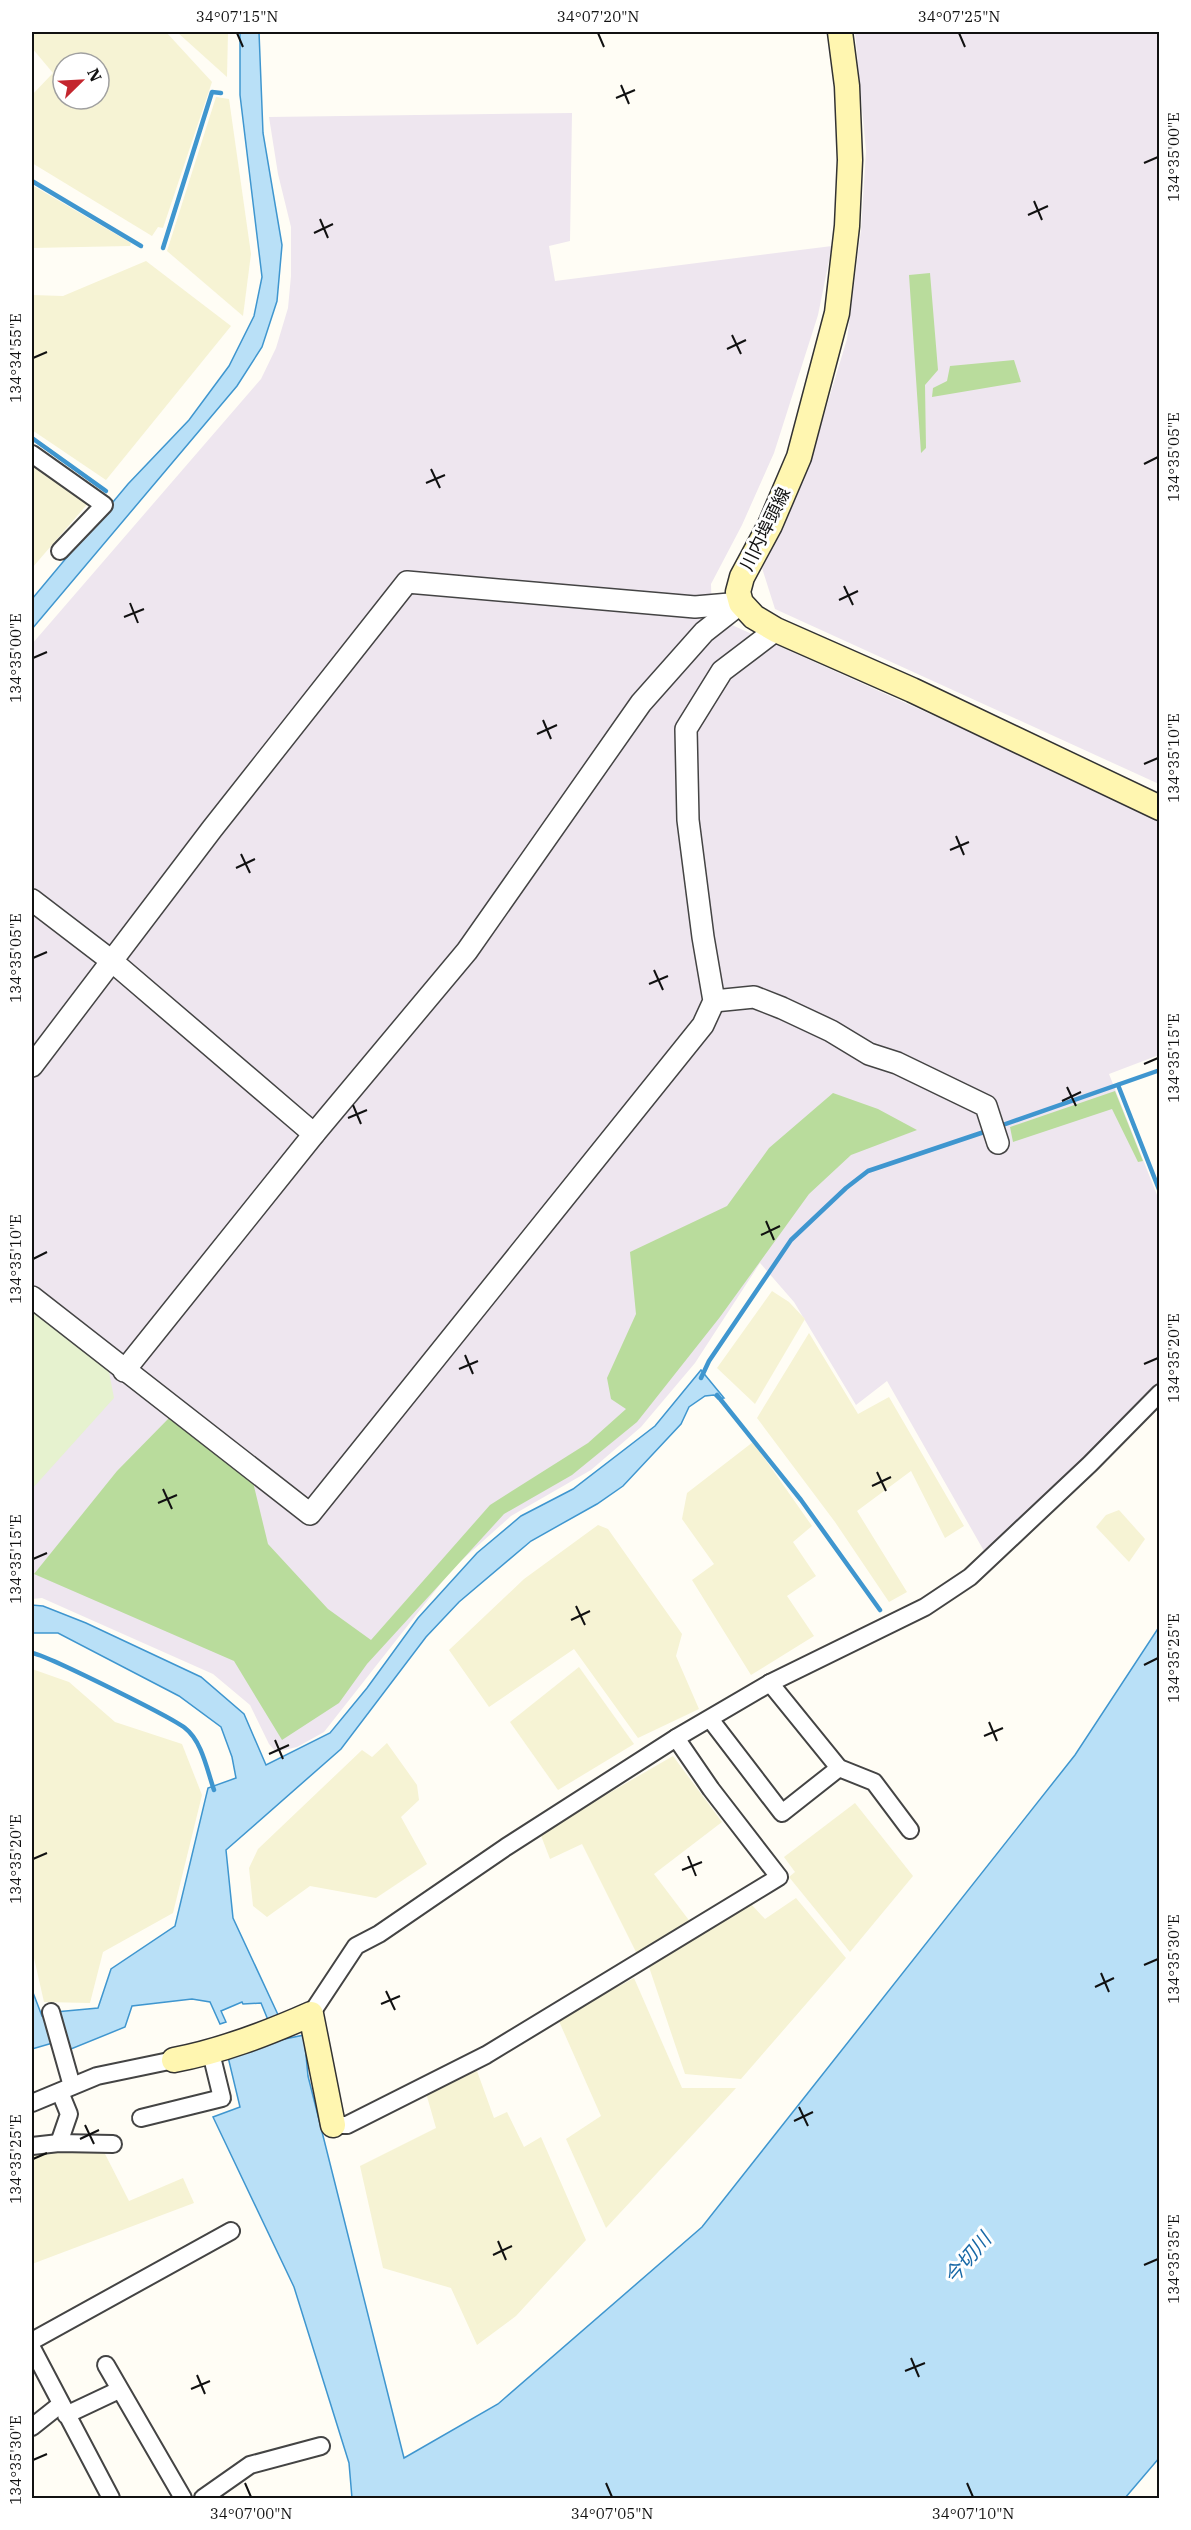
<svg xmlns="http://www.w3.org/2000/svg" width="1191" height="2530" font-family="'IBM Plex Serif','Noto Sans JP',serif">
  <style>
    .industrial { fill: #eee6ef }
    .farmland { fill: #f6f3d4; fill-rule: evenodd }
    .forest { fill: #b9dc9c }
    .pitch { fill: #e6f2cf }
    .water { fill: #b9e0f7; stroke: #3f96cf; stroke-width: 1.5 }
    .lines { fill: none; stroke-linecap: round; stroke-linejoin: round }
    .stream { stroke: #3f96cf; stroke-width: 4.5 }
    .minor-casing { stroke: #444; stroke-width: 20 }
    .tertiary-casing { stroke: #444; stroke-width: 24 }
    .secondary-casing { stroke: #333; stroke-width: 27 }
    .minor { stroke: #fff; stroke-width: 16 }
    .tertiary { stroke: #fff; stroke-width: 21 }
    .secondary { stroke: #fff6b0; stroke-width: 24 }
    .ticks { fill: none; stroke: #111; stroke-width: 2 }
    .labels { text-anchor: middle; dominant-baseline: central; stroke-width: 6; stroke-linejoin: round; paint-order: stroke }
    .street-label { font-size: 18px; fill: #111; stroke: #fff }
    .water-label { font-size: 20px; font-style: italic; fill: #1768a6; stroke: #fff }
    .neatline { fill: none; stroke: #111; stroke-width: 2 }
    .ticks-label { font-size: 15px; text-anchor: middle; fill: #111 }
  </style>
  <rect width="100%" height="100%" fill="#fffdf5"/>
  <g class="industrial">
    <path d="M 855,32 L 1159,32 L 1159,784 L 775,609 L 762,568 L 796,494 L 821,425 L 847,339 L 861,230 L 866,151 Z"/>
    <path d="M 572,113 L 570,241 L 549,246 L 555,281 L 832,246 L 818,315 L 774,453 L 742,525 L 711,584 L 712,616 L 1159,817 L 1159,1055 L 1109,1074 L 1159,1200 L 1159,1382 L 1132,1415 L 984,1551 L 887,1381 L 856,1405 L 794,1302 L 760,1263 L 695,1363 L 641,1427 L 591,1470 L 511,1516 L 453,1568 L 324,1732 L 297,1747 L 276,1752 L 269,1744 L 250,1705 L 213,1674 L 42,1598 L 32,1599 L 32,644 L 261,379 L 276,348 L 288,308 L 291,276 L 291,227 L 278,174 L 269,117 Z"/>
  </g>
  <g class="farmland">
    <path d="M 32,32 L 166,32 L 212,82 L 163,228 L 158,227 L 152,236 L 32,163 L 32,95 L 53,73 L 32,48 ZM 63,63 L 99,63 L 99,99 L 63,99 Z"/>
    <path d="M 177,32 L 228,32 L 227,77 Z"/>
    <path d="M 216,97 L 229,99 L 251,254 L 243,316 L 167,251 Z"/>
    <path d="M 32,185 L 131,243 L 130,246 L 32,248 Z"/>
    <path d="M 146,261 L 231,326 L 106,480 L 32,430 L 32,295 L 63,296 Z"/>
    <path d="M 32,461 L 90,501 L 32,568 Z"/>
    <path d="M 772,1291 L 789,1302 L 805,1319 L 755,1404 L 717,1368 Z"/>
    <path d="M 809,1333 L 858,1414 L 889,1397 L 964,1526 L 945,1538 L 911,1471 L 857,1511 L 907,1592 L 889,1602 L 835,1522 L 757,1418 Z"/>
    <path d="M 753,1442 L 812,1526 L 793,1542 L 816,1576 L 787,1596 L 814,1636 L 751,1675 L 692,1580 L 714,1564 L 682,1519 L 687,1493 Z"/>
    <path d="M 1119,1510 L 1145,1539 L 1129,1562 L 1096,1527 L 1106,1515 Z"/>
    <path d="M 598,1525 L 608,1529 L 682,1634 L 676,1656 L 699,1709 L 638,1738 L 574,1649 L 489,1707 L 449,1650 L 524,1579 Z"/>
    <path d="M 579,1667 L 634,1744 L 558,1790 L 510,1722 Z"/>
    <path d="M 32,1669 L 69,1682 L 115,1722 L 182,1744 L 202,1795 L 173,1913 L 103,1952 L 90,2003 L 44,2002 L 34,1958 L 32,1956 Z"/>
    <path d="M 387,1743 L 417,1785 L 419,1800 L 401,1817 L 427,1864 L 376,1898 L 310,1886 L 267,1917 L 253,1906 L 249,1868 L 258,1849 L 362,1750 L 372,1757 Z"/>
    <path d="M 673,1756 L 722,1822 L 654,1874 L 691,1923 L 638,1956 L 582,1844 L 550,1859 L 540,1833 Z"/>
    <path d="M 855,1803 L 913,1876 L 850,1952 L 789,1877 L 795,1872 L 784,1857 Z"/>
    <path d="M 796,1898 L 846,1958 L 741,2079 L 685,2074 L 649,1967 L 750,1903 L 765,1919 Z"/>
    <path d="M 634,1978 L 682,2088 L 736,2088 L 606,2228 L 566,2139 L 601,2116 L 558,2019 Z"/>
    <path d="M 477,2071 L 494,2118 L 507,2112 L 524,2147 L 541,2137 L 586,2240 L 516,2316 L 477,2345 L 451,2288 L 383,2268 L 360,2166 L 436,2128 L 426,2093 Z"/>
    <path d="M 61,2150 L 103,2150 L 129,2201 L 183,2178 L 194,2203 L 32,2264 L 32,2153 Z"/>
  </g>
  <g class="forest">
    <path d="M 930,273 L 938,370 L 925,385 L 926,448 L 921,453 L 909,275 Z"/>
    <path d="M 1014,360 L 1021,382 L 932,397 L 933,388 L 947,381 L 950,366 Z"/>
    <path d="M 1115,1091 L 1143,1161 L 1138,1162 L 1112,1109 L 1013,1142 L 1010,1127 Z"/>
    <path d="M 833,1093 L 878,1109 L 917,1130 L 851,1155 L 809,1194 L 720,1317 L 637,1422 L 572,1475 L 504,1514 L 367,1664 L 339,1703 L 282,1740 L 234,1661 L 34,1574 L 117,1471 L 169,1418 L 253,1482 L 268,1544 L 328,1609 L 371,1640 L 490,1505 L 588,1443 L 626,1409 L 611,1399 L 607,1378 L 636,1314 L 630,1252 L 727,1206 L 769,1148 Z"/>
  </g>
  <path class="pitch" d="M 32,1308 L 109,1372 L 114,1398 L 32,1489 Z"/>
  <g class="water">
    <path d="M 240,32 L 259,32 L 263,133 L 282,245 L 277,301 L 262,347 L 237,386 L 32,629 L 32,599 L 128,484 L 189,420 L 229,366 L 254,316 L 262,277 L 240,95 Z"/>
    <path d="M 701,1370 L 724,1398 L 718,1399 L 714,1395 L 705,1396 L 689,1407 L 681,1424 L 623,1486 L 597,1504 L 531,1541 L 459,1602 L 426,1637 L 341,1749 L 226,1850 L 233,1918 L 280,2019 L 268,2020 L 261,2003 L 243,2004 L 242,2002 L 221,2011 L 226,2022 L 220,2024 L 210,2002 L 192,1999 L 132,2006 L 125,2027 L 66,2051 L 63,2040 L 32,2049 L 32,1990 L 42,2016 L 55,2012 L 98,2008 L 111,1969 L 175,1926 L 208,1788 L 236,1778 L 232,1757 L 221,1727 L 179,1696 L 58,1633 L 32,1633 L 32,1605 L 43,1606 L 86,1623 L 201,1677 L 244,1714 L 266,1765 L 330,1733 L 367,1688 L 418,1618 L 477,1553 L 521,1516 L 573,1489 L 655,1426 Z"/>
    <path d="M 1159,1627 L 1160,2457 L 1125,2498 L 352,2498 L 349,2463 L 294,2287 L 213,2117 L 240,2107 L 228,2057 L 261,2044 L 304,2035 L 308,2076 L 404,2458 L 498,2404 L 702,2227 L 1075,1755 Z"/>
  </g>
  <g class="lines">
    <g class="stream">
      <path d="M 32,181 L 141,246"/>
      <path d="M 163,248 L 212,92 L 221,93"/>
      <path d="M 32,438 L 106,491"/>
      <path d="M 1118,1085 L 1160,1192"/>
      <path d="M 997,1127 L 1160,1070"/>
      <path d="M 701,1378 L 709,1361 L 791,1240 L 846,1188 L 868,1171 L 987,1131"/>
      <path d="M 717,1395 L 801,1500 L 880,1610"/>
      <path d="M 32,1653 C 44,1654 171,1717 185,1728 C 202,1741 207,1770 214,1790"/>
    </g>
    <defs>
      <g id="minor">
        <path d="M 32,454 L 104,505 L 60,551"/>
        <path d="M 770,1683 L 839,1768 L 874,1782 L 910,1830"/>
        <path d="M 710,1719 L 782,1813 L 839,1768"/>
        <path d="M 51,2012 L 72,2086"/>
        <path d="M 311,2014 L 356,1946 L 379,1934 L 506,1847 L 676,1738 L 770,1683 L 925,1607 L 970,1577 L 1090,1464 L 1160,1393"/>
        <path d="M 32,2103 L 97,2076 L 174,2060"/>
        <path d="M 141,2118 L 222,2098 L 211,2053"/>
        <path d="M 333,2125 L 347,2125 L 486,2055 L 779,1877 L 711,1789 L 676,1738"/>
        <path d="M 59,2143 L 69,2114 L 60,2092"/>
        <path d="M 32,2146 L 59,2143 L 113,2144"/>
        <path d="M 32,2341 L 231,2231"/>
        <path d="M 32,2348 L 111,2498"/>
        <path d="M 106,2365 L 183,2498"/>
        <path d="M 66,2415 L 119,2390"/>
        <path d="M 32,2427 L 61,2404"/>
        <path d="M 203,2498 L 250,2465 L 321,2446"/>
      </g>
      <g id="tertiary">
        <path d="M 32,900 L 113,962 L 314,1134"/>
        <path d="M 714,1001 L 754,997 L 782,1008 L 831,1031 L 869,1054 L 897,1063 L 986,1106 L 998,1143"/>
        <path d="M 32,1066 L 212,829 L 407,582 L 695,607 L 741,603"/>
        <path d="M 32,1297 L 310,1514 L 703,1025 L 714,1001 L 703,937 L 688,820 L 686,729 L 722,671 L 776,630"/>
        <path d="M 124,1371 L 314,1134 L 467,951 L 641,703 L 704,632 L 741,603"/>
      </g>
      <g id="secondary">
        <path d="M 840,32 L 847,86 L 850,160 L 847,226 L 837,313 L 799,457 L 770,525 L 742,577 L 738,592 L 741,603 L 754,617 L 776,630 L 912,690 L 1160,808"/>
        <path d="M 174,2060 C 222,2051 266,2034 311,2014 L 333,2125"/>
      </g>
    </defs>
    <use href="#minor" class="minor-casing"/>
    <use href="#tertiary" class="tertiary-casing"/>
    <use href="#secondary" class="secondary-casing"/>
    <use href="#minor" class="minor"/>
    <use href="#tertiary" class="tertiary"/>
    <use href="#secondary" class="secondary"/>
  </g>
  <path class="ticks" d="M 237,33 L 243,47M 598,33 L 604,47M 959,33 L 965,47M 621,85 L 629,104M 616,98 L 635,90M 1144,163 L 1158,157M 1034,201 L 1042,220M 1028,215 L 1048,206M 320,219 L 328,238M 314,233 L 333,224M 732,335 L 741,354M 727,349 L 746,340M 33,358 L 47,352M 1144,464 L 1158,457M 431,469 L 440,488M 426,483 L 445,475M 844,586 L 853,605M 839,600 L 858,591M 130,603 L 138,623M 124,617 L 144,609M 33,658 L 47,652M 543,720 L 551,739M 537,734 L 557,725M 1144,764 L 1158,758M 956,836 L 964,855M 950,850 L 969,842M 241,854 L 250,873M 236,868 L 255,859M 33,958 L 47,952M 654,970 L 663,990M 649,984 L 668,976M 1144,1064 L 1158,1058M 1067,1087 L 1076,1106M 1062,1101 L 1081,1092M 353,1105 L 361,1124M 348,1118 L 367,1110M 766,1221 L 774,1240M 761,1235 L 780,1226M 33,1259 L 47,1252M 465,1355 L 473,1374M 1144,1364 L 1158,1358M 459,1369 L 478,1361M 877,1472 L 886,1491M 872,1486 L 891,1477M 163,1489 L 172,1509M 158,1503 L 177,1495M 33,1559 L 47,1553M 576,1606 L 585,1625M 571,1620 L 590,1611M 1144,1665 L 1158,1658M 989,1722 L 997,1741M 984,1736 L 1003,1728M 275,1740 L 283,1759M 269,1754 L 289,1745M 688,1856 L 696,1876M 33,1859 L 47,1853M 682,1870 L 702,1862M 1144,1965 L 1158,1959M 1101,1973 L 1109,1992M 1095,1987 L 1114,1978M 386,1991 L 395,2010M 381,2004 L 400,1996M 799,2107 L 808,2126M 794,2121 L 813,2112M 85,2125 L 94,2144M 80,2139 L 99,2130M 33,2159 L 47,2153M 498,2241 L 506,2260M 493,2255 L 512,2246M 1144,2265 L 1158,2259M 911,2358 L 919,2377M 905,2371 L 925,2363M 197,2375 L 205,2394M 191,2389 L 210,2381M 33,2460 L 47,2454M 245,2483 L 251,2497M 606,2483 L 612,2497M 967,2483 L 973,2497"/>
  <g class="labels">
    <g class="street-label">
      <text transform="translate(765 529) rotate(-64)">川内埠頭線</text>
    </g>
    <g class="water-label">
      <text transform="translate(967 2258) rotate(-50)">今切川</text>
    </g>
  </g>
  <rect width="1191" height="2530" fill="none" stroke="#ffffff" stroke-width="66"/>
  <g transform="translate(81 81) rotate(66)"><circle r="28" fill="#ffffff" stroke="#a0a0a0" stroke-width="1.5"/>
  <path d="M0-4.5L10 22L0 15L-10 22Z" fill="#c4262e"/>
  <text y="-9" font-size="16" font-weight="bold" text-anchor="middle" fill="#111111">N</text>
  </g>
  <rect x="33" y="33" width="1125" height="2464" class="neatline"/>
  <g class="ticks-label">
    <text x="237" y="22">34°07'15"N</text>
    <text x="598" y="22">34°07'20"N</text>
    <text x="959" y="22">34°07'25"N</text>
    <text transform="translate(1174 157) rotate(-90)" y="5">134°35'00"E</text>
    <text transform="translate(16 358) rotate(-90)" y="5">134°34'55"E</text>
    <text transform="translate(1174 457) rotate(-90)" y="5">134°35'05"E</text>
    <text transform="translate(16 658) rotate(-90)" y="5">134°35'00"E</text>
    <text transform="translate(1174 758) rotate(-90)" y="5">134°35'10"E</text>
    <text transform="translate(16 958) rotate(-90)" y="5">134°35'05"E</text>
    <text transform="translate(1174 1058) rotate(-90)" y="5">134°35'15"E</text>
    <text transform="translate(16 1259) rotate(-90)" y="5">134°35'10"E</text>
    <text transform="translate(1174 1358) rotate(-90)" y="5">134°35'20"E</text>
    <text transform="translate(16 1559) rotate(-90)" y="5">134°35'15"E</text>
    <text transform="translate(1174 1658) rotate(-90)" y="5">134°35'25"E</text>
    <text transform="translate(16 1859) rotate(-90)" y="5">134°35'20"E</text>
    <text transform="translate(1174 1959) rotate(-90)" y="5">134°35'30"E</text>
    <text transform="translate(16 2159) rotate(-90)" y="5">134°35'25"E</text>
    <text transform="translate(1174 2259) rotate(-90)" y="5">134°35'35"E</text>
    <text transform="translate(16 2460) rotate(-90)" y="5">134°35'30"E</text>
    <text x="251" y="2519">34°07'00"N</text>
    <text x="612" y="2519">34°07'05"N</text>
    <text x="973" y="2519">34°07'10"N</text>
  </g>
</svg>
